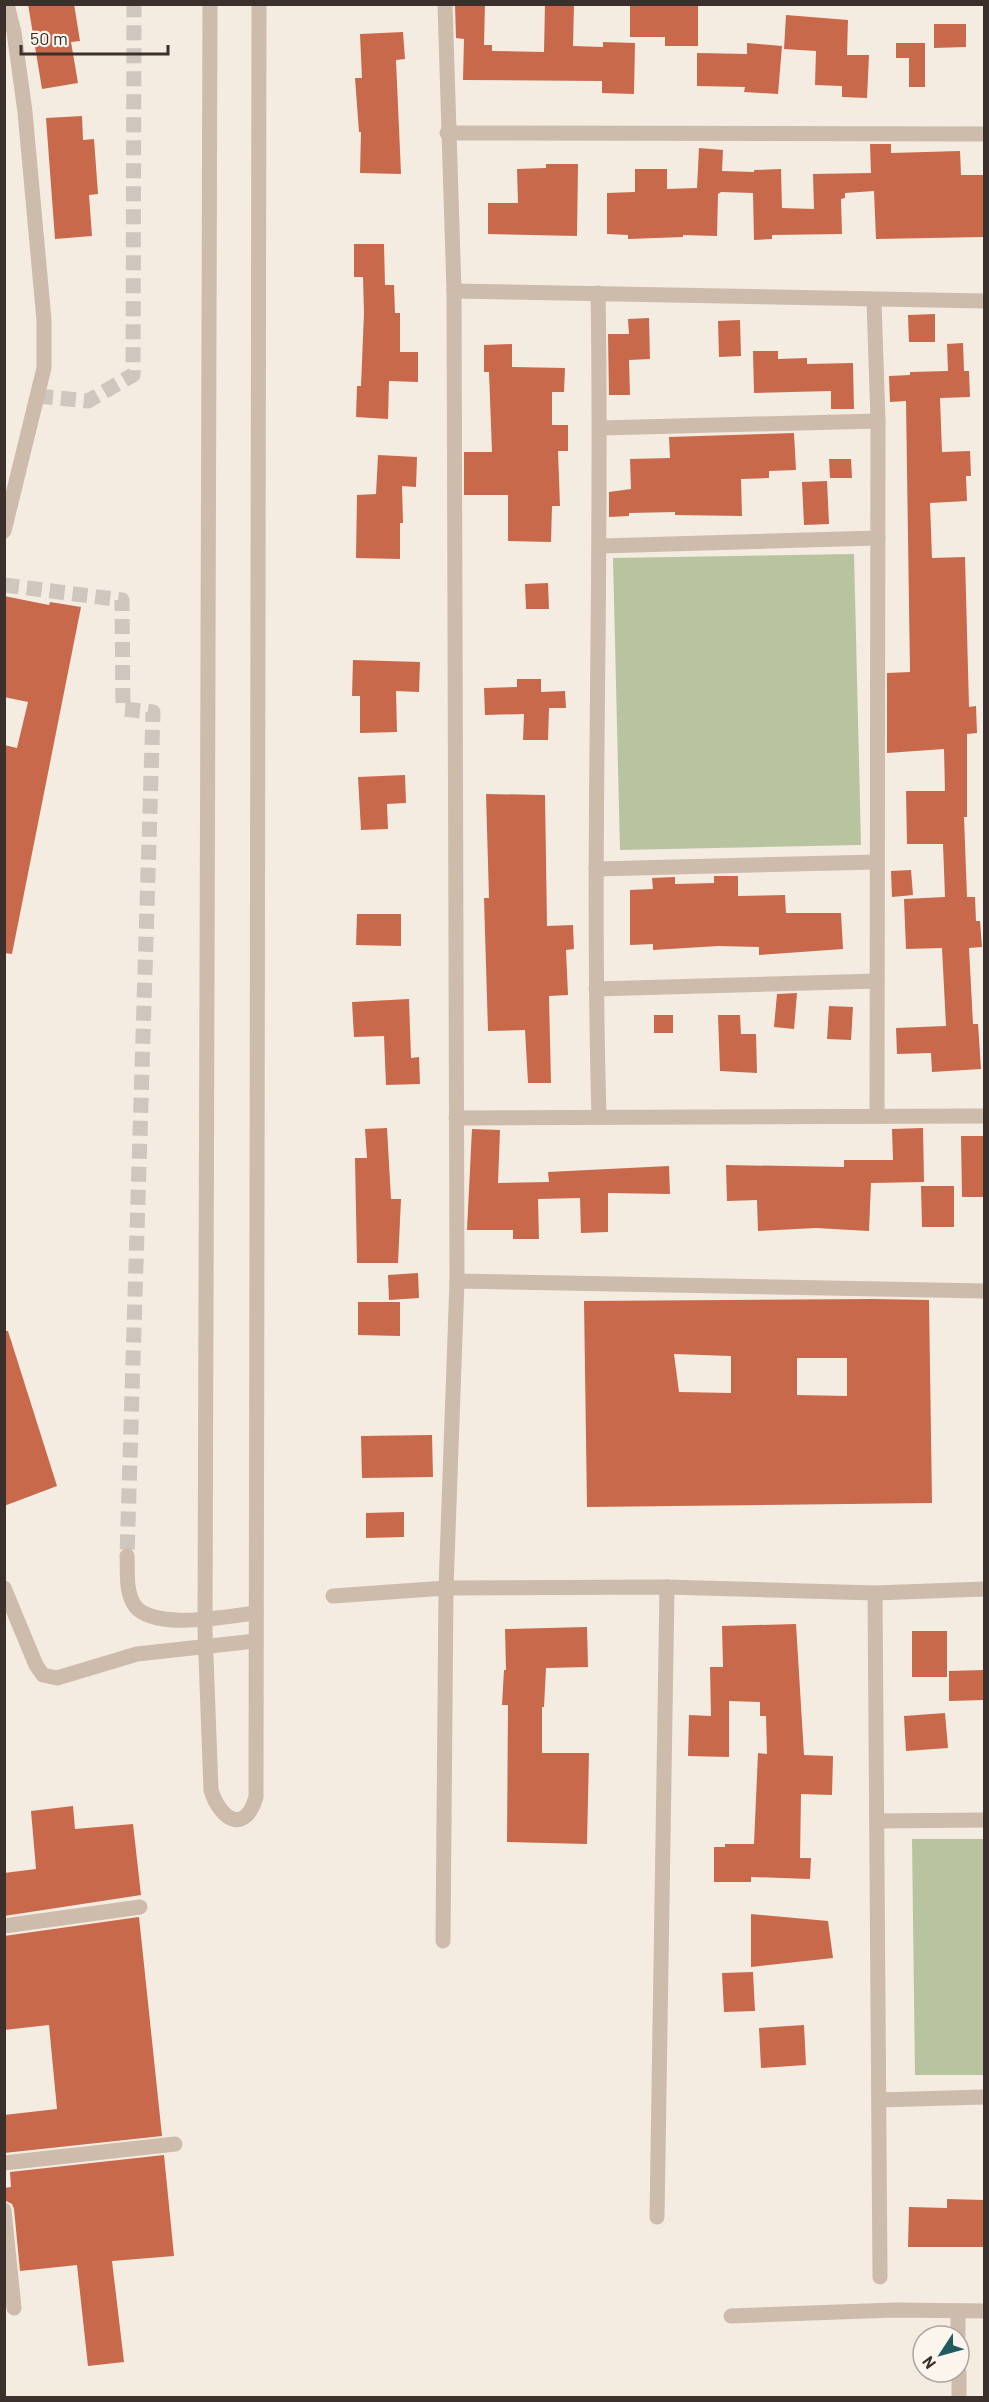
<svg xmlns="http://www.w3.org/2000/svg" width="989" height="2402" font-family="Barlow,sans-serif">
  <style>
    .green { fill: #b8c4a0 }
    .building { fill: #c8694b; fill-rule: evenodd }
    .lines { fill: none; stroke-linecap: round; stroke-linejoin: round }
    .minor-tunnel { stroke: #cfc6bd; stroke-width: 15; stroke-dasharray: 15 8; stroke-linecap: butt }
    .minor { stroke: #cdbbac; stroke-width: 15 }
  </style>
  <rect width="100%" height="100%" fill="#f4ebe1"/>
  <g class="green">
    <path d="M 854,554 L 861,845 L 620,850 L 613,558 Z"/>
    <path d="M 912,1839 L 984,1839 L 984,2075 L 915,2075 Z"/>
  </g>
  <g class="building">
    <path d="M 28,4 L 74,4 L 80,41 L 71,42 L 78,83 L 42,89 Z"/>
    <path d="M 455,4 L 485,4 L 484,45 L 492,45 L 492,51 L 544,52 L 545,4 L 574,4 L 573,46 L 603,47 L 603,42 L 635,43 L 634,94 L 602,93 L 602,81 L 463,80 L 464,39 L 456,38 Z"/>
    <path d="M 630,4 L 698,4 L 698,46 L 665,46 L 665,37 L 630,37 Z"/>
    <path d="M 786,15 L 848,20 L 847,55 L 869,55 L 867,98 L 842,97 L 842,86 L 815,85 L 816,51 L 784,49 Z"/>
    <path d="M 934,24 L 966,24 L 966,47 L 934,48 Z"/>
    <path d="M 403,32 L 405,59 L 396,60 L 401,174 L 360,173 L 361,132 L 359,132 L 355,78 L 362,78 L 360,34 Z"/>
    <path d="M 747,43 L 782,46 L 778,94 L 744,92 L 745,87 L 697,86 L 697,53 L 747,54 Z"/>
    <path d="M 896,43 L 925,43 L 925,87 L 909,87 L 909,58 L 896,58 Z"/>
    <path d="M 82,116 L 83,140 L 94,139 L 98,194 L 89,195 L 92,236 L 55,239 L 46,118 Z"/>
    <path d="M 870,144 L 891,144 L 891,153 L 960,151 L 961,175 L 984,175 L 984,237 L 876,239 L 874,191 L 845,193 L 845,198 L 841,199 L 842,234 L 772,235 L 772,239 L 754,240 L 753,193 L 721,192 L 718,194 L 717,236 L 683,235 L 683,237 L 628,239 L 628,235 L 607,234 L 607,193 L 635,192 L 635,169 L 667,169 L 667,189 L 697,188 L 699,148 L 723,150 L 722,171 L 754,172 L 754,170 L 781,169 L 782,208 L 814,209 L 813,174 L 871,173 Z"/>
    <path d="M 546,164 L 578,164 L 577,236 L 488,234 L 488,203 L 518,203 L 517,169 L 546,168 Z"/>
    <path d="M 354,244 L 384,244 L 385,285 L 394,285 L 395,313 L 400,313 L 400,352 L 418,352 L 418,382 L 389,381 L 388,419 L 356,417 L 357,386 L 361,386 L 364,313 L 363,277 L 354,277 Z"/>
    <path d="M 935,314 L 935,342 L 909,342 L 908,315 Z"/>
    <path d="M 649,318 L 650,359 L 629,360 L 630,395 L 609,395 L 608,334 L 629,334 L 628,319 Z"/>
    <path d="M 740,320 L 741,356 L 719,357 L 718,321 Z"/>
    <path d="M 963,343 L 964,371 L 969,371 L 970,397 L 940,398 L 942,452 L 970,451 L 971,476 L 966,476 L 967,501 L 930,503 L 932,558 L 965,557 L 969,707 L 976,706 L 977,733 L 967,734 L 967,817 L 964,817 L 967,897 L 975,897 L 976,921 L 980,921 L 982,947 L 969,948 L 973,1024 L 978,1024 L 981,1069 L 932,1072 L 931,1053 L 897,1054 L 896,1028 L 946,1026 L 942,948 L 906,949 L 904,899 L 945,897 L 943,844 L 907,844 L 906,791 L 945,791 L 944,749 L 887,753 L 887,673 L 910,672 L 906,401 L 890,402 L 889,376 L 910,375 L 910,372 L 948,371 L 947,344 Z"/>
    <path d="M 512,344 L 512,367 L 565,368 L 564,392 L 552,392 L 552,425 L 568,425 L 568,451 L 558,451 L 560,506 L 552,506 L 551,542 L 508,541 L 508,495 L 464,495 L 464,452 L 492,452 L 489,372 L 484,372 L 484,345 Z"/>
    <path d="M 753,351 L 778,351 L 778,359 L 807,358 L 807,364 L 853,363 L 854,409 L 831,409 L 831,391 L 754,393 Z"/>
    <path d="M 794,433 L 796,470 L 769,471 L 769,478 L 741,479 L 742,516 L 675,515 L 675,512 L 629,513 L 629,516 L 609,517 L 609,492 L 631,489 L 630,459 L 670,458 L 669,437 Z"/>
    <path d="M 378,455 L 417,457 L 416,487 L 402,486 L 403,523 L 400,523 L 400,559 L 356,558 L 357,495 L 376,494 Z"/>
    <path d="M 829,459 L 851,459 L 852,478 L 830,478 Z"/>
    <path d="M 827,481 L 829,524 L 804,525 L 802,482 Z"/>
    <path d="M 548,583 L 549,609 L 526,609 L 525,584 Z"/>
    <path d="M 4,596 L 49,605 L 50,602 L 81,607 L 12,954 L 4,953 L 4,745 L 17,748 L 28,702 L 4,697 Z"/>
    <path d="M 353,660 L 420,662 L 419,692 L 396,691 L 397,732 L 360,733 L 360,696 L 352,696 Z"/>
    <path d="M 517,679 L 541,679 L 541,692 L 565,691 L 566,708 L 549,708 L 548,740 L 523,740 L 524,714 L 485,715 L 484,688 L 517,687 Z"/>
    <path d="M 405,775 L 406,803 L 387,804 L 388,829 L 361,830 L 358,777 Z"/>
    <path d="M 486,794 L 545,795 L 547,926 L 573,925 L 574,949 L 566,950 L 568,995 L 549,996 L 551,1083 L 528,1083 L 525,1030 L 488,1031 L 484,898 L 489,898 Z"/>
    <path d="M 911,870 L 913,895 L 892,897 L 891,871 Z"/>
    <path d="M 714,876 L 738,876 L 738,896 L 785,895 L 786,913 L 841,913 L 843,949 L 759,955 L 759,947 L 718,946 L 653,950 L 653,944 L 630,945 L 630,890 L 653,889 L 652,878 L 675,877 L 675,884 L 714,883 Z"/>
    <path d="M 357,914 L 401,914 L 401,946 L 356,945 Z"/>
    <path d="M 797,993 L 794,1029 L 774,1027 L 777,994 Z"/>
    <path d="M 409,999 L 411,1058 L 419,1057 L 420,1084 L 386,1085 L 384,1036 L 354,1037 L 352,1002 Z"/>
    <path d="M 829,1006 L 853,1007 L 851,1040 L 827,1039 Z"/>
    <rect x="654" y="1015" width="19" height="18"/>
    <path d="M 718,1015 L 740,1015 L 741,1034 L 756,1034 L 757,1073 L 720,1071 Z"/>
    <path d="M 387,1128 L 391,1199 L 401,1199 L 398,1263 L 357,1263 L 355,1158 L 367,1158 L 365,1129 Z"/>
    <path d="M 923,1128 L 924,1182 L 871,1183 L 869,1231 L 816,1228 L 758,1231 L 757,1200 L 727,1201 L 726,1165 L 844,1167 L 844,1160 L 893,1160 L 892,1129 Z"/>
    <path d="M 472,1129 L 500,1130 L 498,1183 L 549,1182 L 548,1172 L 669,1166 L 670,1194 L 608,1193 L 608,1232 L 581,1233 L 580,1198 L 538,1199 L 539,1239 L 513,1239 L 513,1230 L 467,1230 Z"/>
    <path d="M 961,1136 L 984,1136 L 984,1197 L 962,1197 Z"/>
    <path d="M 921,1186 L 954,1186 L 954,1227 L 922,1227 Z"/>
    <path d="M 418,1273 L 419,1298 L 389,1300 L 388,1275 Z"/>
    <path d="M 872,1299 L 929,1300 L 932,1503 L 587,1507 L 584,1301 ZM 674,1354 L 731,1356 L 731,1393 L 679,1392 ZM 797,1358 L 847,1358 L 847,1396 L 797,1395 Z"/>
    <path d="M 358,1302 L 400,1302 L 400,1336 L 358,1335 Z"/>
    <path d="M 4,1331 L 8,1331 L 57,1486 L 4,1506 Z"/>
    <path d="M 432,1435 L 433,1477 L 362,1478 L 361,1436 Z"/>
    <path d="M 404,1512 L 404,1537 L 366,1538 L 366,1513 Z"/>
    <path d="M 796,1624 L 804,1755 L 833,1756 L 832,1795 L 801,1794 L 800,1858 L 811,1858 L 810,1879 L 751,1877 L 751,1882 L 714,1882 L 714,1847 L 725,1847 L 725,1844 L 754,1844 L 758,1753 L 767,1754 L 766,1716 L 760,1716 L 760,1702 L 729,1701 L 729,1757 L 688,1756 L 689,1715 L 711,1716 L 710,1667 L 723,1667 L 722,1626 Z"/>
    <path d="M 587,1627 L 588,1667 L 546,1668 L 544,1707 L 542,1707 L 542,1753 L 589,1753 L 587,1844 L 507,1842 L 508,1705 L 502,1705 L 504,1670 L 506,1670 L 505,1629 Z"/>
    <rect x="912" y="1631" width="35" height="46"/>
    <path d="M 984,1670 L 984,1700 L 949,1701 L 949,1671 Z"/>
    <path d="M 945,1713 L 948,1748 L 906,1751 L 904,1716 Z"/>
    <path d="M 73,1806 L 75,1829 L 133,1824 L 141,1895 L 4,1916 L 4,1873 L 36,1869 L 31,1811 Z"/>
    <path d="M 751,1914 L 828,1921 L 833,1958 L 751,1967 Z"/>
    <path d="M 139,1917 L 162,2136 L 4,2153 L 4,2115 L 57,2109 L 49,2025 L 4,2030 L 4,1936 Z"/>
    <path d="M 753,1972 L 755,2011 L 724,2012 L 722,1973 Z"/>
    <path d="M 804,2025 L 806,2065 L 761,2068 L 759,2028 Z"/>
    <path d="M 164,2155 L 174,2256 L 112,2261 L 124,2362 L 88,2366 L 77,2265 L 20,2271 L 14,2209 L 12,2204 L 4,2200 L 4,2188 L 11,2187 L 10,2172 Z"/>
    <path d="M 947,2199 L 984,2200 L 984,2247 L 908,2247 L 909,2207 L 947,2208 Z"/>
  </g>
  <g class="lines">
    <g class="minor-tunnel">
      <path d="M 38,396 L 88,401 L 133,375 L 134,4"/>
      <path d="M 4,585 L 122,600 L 123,709 L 153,712 L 127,1556"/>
    </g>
    <g class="minor">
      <path d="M 210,4 L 205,1630 L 211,1790 C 220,1820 245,1835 256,1797 L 259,4"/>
      <path d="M 447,133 L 984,134"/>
      <path d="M 454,291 L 984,301"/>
      <path d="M 598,293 C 603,568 591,842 599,1116"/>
      <path d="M 874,301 L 878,421 L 877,1115"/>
      <path d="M 600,428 L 878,421"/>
      <path d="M 4,531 L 44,368 L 44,320 L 25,112 L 14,32 L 7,4"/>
      <path d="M 601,546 L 878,538"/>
      <path d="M 596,869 L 877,862"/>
      <path d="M 596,989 L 877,981"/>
      <path d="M 456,1118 L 984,1116"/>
      <path d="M 457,1281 L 984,1291"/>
      <path d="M 127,1556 C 128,1571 125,1592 135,1606 C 155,1631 227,1616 256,1613"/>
      <path d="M 4,1588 L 36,1665 L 43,1675 L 57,1678 L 137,1654 L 256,1641"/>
      <path d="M 875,1593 L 880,2277"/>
      <path d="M 333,1596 L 446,1588 L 667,1587 L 875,1593 L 984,1589"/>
      <path d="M 877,1821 L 984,1820"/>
      <path d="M 4,1926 L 140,1907"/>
      <path d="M 443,1941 L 446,1588 L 457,1281 L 454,291 L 445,4"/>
      <path d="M 879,2100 L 984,2097"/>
      <path d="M 4,2163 L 175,2144"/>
      <path d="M 4,2210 L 14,2308"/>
      <path d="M 657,2217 L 667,1587"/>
      <path d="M 958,2311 L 958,2336"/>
      <path d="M 731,2316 L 894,2310 L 984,2311"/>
      <path d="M 959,2372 L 959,2398"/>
    </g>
  </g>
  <rect width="989" height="2402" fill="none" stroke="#3b302b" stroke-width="12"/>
  <g transform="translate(941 2354) rotate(234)"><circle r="28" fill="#fbf5ee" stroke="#aea6a0" stroke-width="1.5"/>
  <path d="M0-4.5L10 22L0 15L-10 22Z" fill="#1f5a5e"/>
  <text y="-9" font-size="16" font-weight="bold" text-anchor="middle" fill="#3b302b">N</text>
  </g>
  <path d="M21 45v9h147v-9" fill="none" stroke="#3b302b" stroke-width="3"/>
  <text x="30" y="45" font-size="18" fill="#3b302b" stroke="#fbf5ee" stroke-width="4.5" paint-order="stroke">50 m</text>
</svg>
